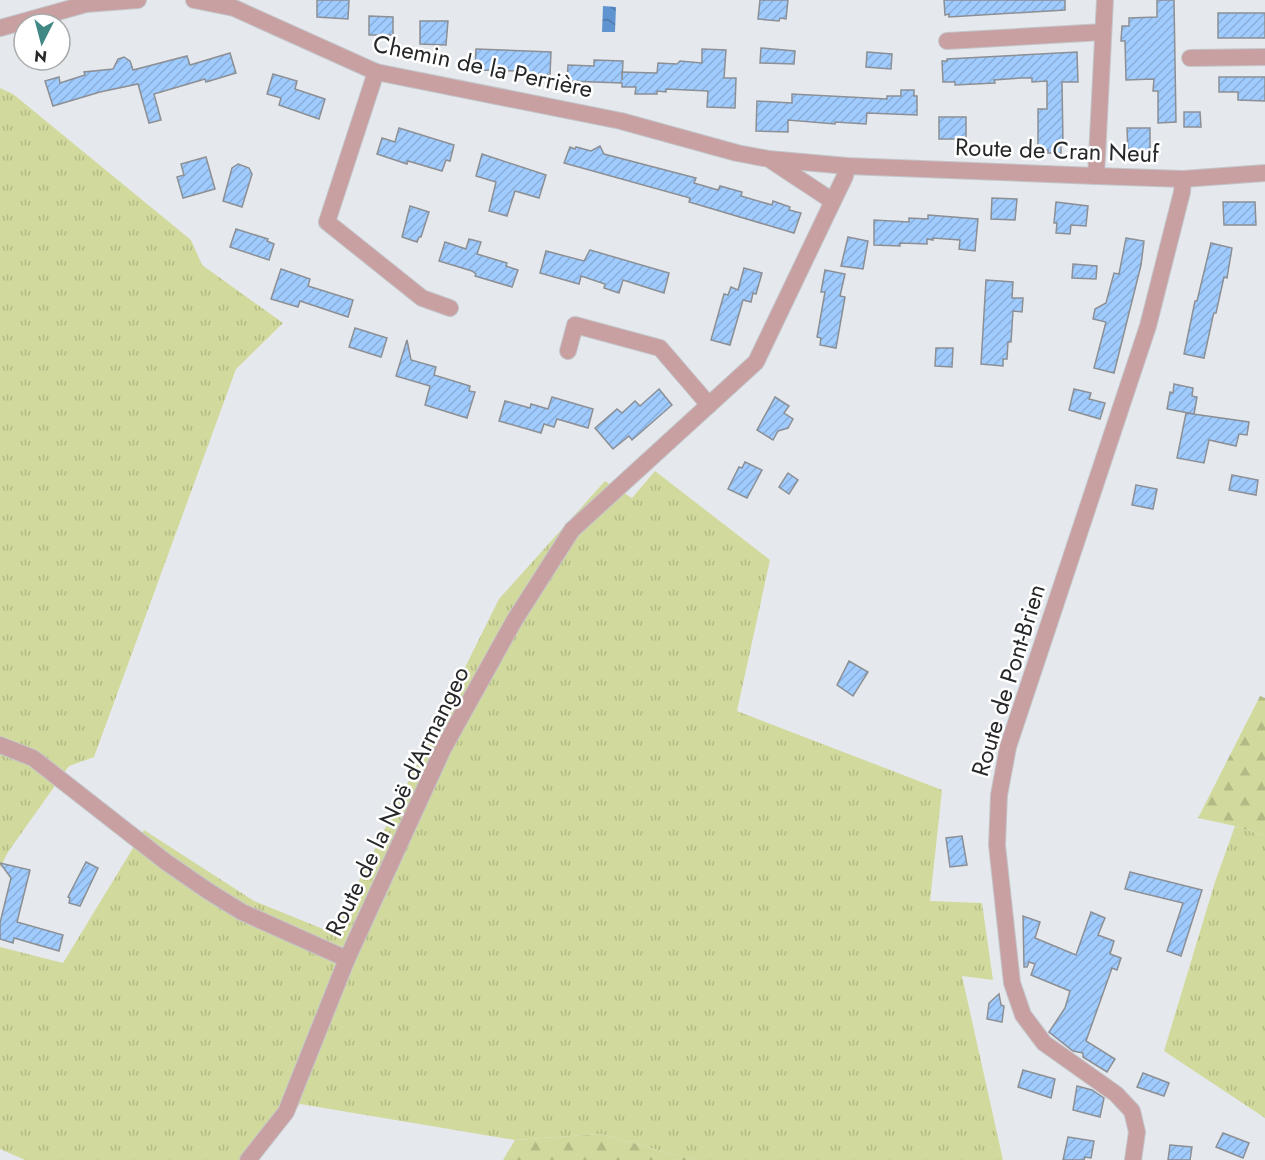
<svg xmlns="http://www.w3.org/2000/svg" width="1265" height="1160" font-family="Jost,sans-serif">
  <style>
    .grass { fill: url(#grass-tufts) }
    .forest { fill: url(#forest-firs) }
    .water { fill: url(#water-waves) }
    .building { fill: url(#building-hatch); stroke: #8c8f93; stroke-width: 1.5 }
    .lines { fill: none; stroke-linecap: round; stroke-linejoin: round }
    .minor-casing { stroke: #c3c6cb; stroke-width: 18 }
    .minor { stroke: #c9a0a1; stroke-width: 16 }
    .labels { text-anchor: middle; dominant-baseline: central; stroke-width: 5; stroke-linejoin: round; paint-order: stroke }
    .street-label { font-size: 24px; fill: #262729; stroke: #fff }
  </style>
  <defs>
    <pattern id="grass-tufts" width="24" height="20" patternUnits="userSpaceOnUse" patternTransform="scale(1.5)"><rect width="24" height="20" fill="#d2d99c"/><path d="M3 7l-1-3M5 7V3M7 7l1-3M15 17l-1-3M17 17v-4M19 17l1-3" fill="none" stroke="#b4ba86"/></pattern>
    <pattern id="forest-firs" width="22" height="20" patternUnits="userSpaceOnUse" patternTransform="scale(1.5)"><rect width="22" height="20" fill="#d2d99c"/><path d="M5 1l3.5 6h-7zM16 11l3.5 6h-7z" fill="#b4ba86"/></pattern>
    <pattern id="water-waves" width="16" height="10" patternUnits="userSpaceOnUse" patternTransform="scale(1.5)"><rect width="16" height="10" fill="#5f94d1"/><path d="M0 5q4-4 8 0t8 0" fill="none" stroke="#4e79aa"/></pattern>
    <pattern id="building-hatch" width="6" height="6" patternUnits="userSpaceOnUse" patternTransform="scale(1.5)"><rect width="6" height="6" fill="#9fcbfe"/><path d="M-1 1l2-2M0 6l6-6M5 7l2-2" fill="none" stroke="#89aeda"/></pattern>
  </defs>
  <rect width="100%" height="100%" fill="#e5e9ee"/>
  <g class="grass">
    <path d="M 0,88 L 13,94 L 191,240 L 202,265 L 283,323 L 236,369 L 94,757 L 69,766 L 8,852 L 0,868 Z"/>
    <path d="M 655,471 L 770,560 L 737,711 L 942,790 L 930,901 L 982,903 L 993,980 L 962,976 L 1003,1160 L 694,1160 L 601,1134 L 515,1140 L 300,1104 L 259,1160 L 25,1160 L 0,1149 L 0,947 L 63,963 L 144,830 L 254,901 L 333,933 L 499,599 L 605,481 L 632,498 Z"/>
    <path d="M 1235,826 L 1265,836 L 1265,1118 L 1164,1051 L 1215,882 Z"/>
  </g>
  <g class="forest">
    <path d="M 1260,696 L 1265,698 L 1265,836 L 1235,826 L 1198,818 Z"/>
    <path d="M 601,1134 L 694,1160 L 503,1160 L 515,1140 Z"/>
  </g>
  <path class="water" d="M 603,6 L 616,7 L 615,32 L 602,32 Z"/>
  <g class="building">
    <path d="M 317,0 L 349,0 L 348,19 L 317,17 Z"/>
    <path d="M 760,0 L 788,0 L 786,19 L 780,18 L 779,21 L 758,19 Z"/>
    <path d="M 944,0 L 1065,0 L 1065,10 L 949,17 L 949,14 L 945,15 Z"/>
    <path d="M 1157,0 L 1174,0 L 1176,122 L 1158,123 L 1158,91 L 1153,91 L 1154,79 L 1126,80 L 1125,41 L 1121,41 L 1122,26 L 1129,26 L 1129,18 L 1157,17 Z"/>
    <rect x="1218" y="13" width="47" height="25"/>
    <path d="M 369,16 L 393,17 L 393,35 L 369,35 Z"/>
    <path d="M 420,21 L 448,21 L 446,45 L 420,44 Z"/>
    <path d="M 761,48 L 795,51 L 794,64 L 760,63 Z"/>
    <path d="M 476,49 L 551,52 L 550,75 L 524,74 L 524,72 L 517,71 L 475,70 Z"/>
    <path d="M 702,49 L 726,50 L 724,78 L 736,78 L 735,108 L 707,107 L 708,91 L 666,89 L 666,92 L 657,91 L 657,94 L 635,94 L 636,87 L 622,87 L 622,83 L 567,81 L 568,65 L 594,66 L 594,60 L 623,61 L 622,80 L 622,72 L 657,73 L 658,63 L 677,64 L 680,61 L 702,63 Z"/>
    <path d="M 867,52 L 892,54 L 891,69 L 866,67 Z"/>
    <path d="M 1077,52 L 1078,82 L 1062,82 L 1063,143 L 1061,143 L 1061,153 L 1048,153 L 1048,150 L 1038,150 L 1038,109 L 1047,109 L 1047,81 L 1032,82 L 1032,78 L 1020,78 L 994,80 L 995,83 L 955,85 L 955,82 L 943,82 L 942,61 L 947,61 L 947,59 Z"/>
    <path d="M 230,53 L 236,73 L 206,82 L 205,79 L 154,94 L 161,120 L 149,123 L 138,84 L 100,92 L 53,106 L 45,81 L 59,77 L 60,83 L 85,75 L 84,72 L 113,69 L 118,59 L 124,57 L 130,61 L 133,70 L 187,56 L 190,65 Z"/>
    <path d="M 273,74 L 297,81 L 295,89 L 325,99 L 319,119 L 279,105 L 281,98 L 267,94 Z"/>
    <path d="M 1219,77 L 1265,77 L 1265,101 L 1238,100 L 1238,92 L 1219,92 Z"/>
    <path d="M 901,90 L 914,90 L 914,96 L 917,96 L 917,115 L 867,113 L 866,124 L 835,122 L 835,124 L 788,120 L 788,132 L 756,131 L 757,101 L 792,103 L 792,94 L 887,99 L 887,96 L 901,96 Z"/>
    <path d="M 1184,112 L 1200,112 L 1201,127 L 1184,127 Z"/>
    <rect x="939" y="117" width="27" height="22"/>
    <path d="M 399,128 L 454,145 L 450,161 L 446,160 L 442,171 L 408,161 L 407,164 L 377,154 L 382,138 L 395,142 Z"/>
    <path d="M 1127,128 L 1150,128 L 1150,152 L 1128,152 Z"/>
    <path d="M 600,146 L 604,154 L 696,178 L 694,183 L 718,190 L 720,186 L 742,192 L 741,196 L 772,205 L 773,201 L 790,207 L 789,210 L 801,213 L 794,233 L 689,202 L 690,198 L 564,163 L 570,147 L 575,149 L 576,147 L 591,151 Z"/>
    <path d="M 482,154 L 546,175 L 539,198 L 515,191 L 507,216 L 489,211 L 496,182 L 476,176 Z"/>
    <path d="M 206,157 L 215,189 L 183,198 L 177,177 L 184,175 L 181,164 Z"/>
    <path d="M 238,164 L 249,168 L 252,174 L 242,207 L 223,201 L 232,168 Z"/>
    <path d="M 992,198 L 1017,199 L 1015,220 L 991,219 Z"/>
    <path d="M 1056,202 L 1088,206 L 1086,226 L 1071,225 L 1070,234 L 1056,233 L 1057,223 L 1054,223 Z"/>
    <path d="M 1223,202 L 1255,202 L 1256,225 L 1224,225 Z"/>
    <path d="M 410,206 L 429,212 L 421,237 L 419,237 L 417,242 L 402,237 Z"/>
    <path d="M 928,215 L 978,219 L 975,251 L 959,249 L 960,240 L 933,238 L 933,240 L 927,239 L 927,244 L 900,243 L 900,246 L 874,245 L 874,220 L 909,222 L 909,218 L 928,219 Z"/>
    <path d="M 236,229 L 268,239 L 267,241 L 274,244 L 269,260 L 230,247 Z"/>
    <path d="M 848,237 L 868,241 L 863,269 L 841,266 Z"/>
    <path d="M 1126,238 L 1144,241 L 1141,265 L 1114,373 L 1094,368 L 1106,322 L 1093,319 L 1095,309 L 1106,303 L 1114,273 L 1119,274 Z"/>
    <path d="M 469,239 L 481,242 L 477,254 L 507,263 L 506,266 L 518,270 L 512,287 L 475,276 L 476,274 L 472,271 L 439,261 L 445,242 L 466,249 Z"/>
    <path d="M 1211,243 L 1232,248 L 1227,278 L 1224,277 L 1216,313 L 1214,313 L 1213,316 L 1204,358 L 1184,354 L 1195,301 L 1197,301 Z"/>
    <path d="M 590,250 L 669,273 L 664,293 L 623,280 L 619,293 L 604,288 L 605,284 L 581,276 L 579,284 L 540,273 L 546,251 L 584,261 Z"/>
    <path d="M 1073,264 L 1097,266 L 1096,279 L 1072,278 Z"/>
    <path d="M 744,268 L 762,273 L 756,294 L 753,293 L 751,302 L 743,300 L 730,345 L 711,340 L 724,294 L 728,295 L 731,287 L 738,290 Z"/>
    <path d="M 281,269 L 310,279 L 308,286 L 353,300 L 348,317 L 300,301 L 298,307 L 271,299 Z"/>
    <path d="M 825,270 L 845,274 L 840,296 L 845,297 L 836,348 L 820,345 L 821,338 L 817,337 L 825,292 L 821,292 Z"/>
    <path d="M 986,280 L 1013,282 L 1012,298 L 1023,298 L 1022,312 L 1013,311 L 1011,342 L 1008,342 L 1007,359 L 1003,359 L 1003,366 L 981,364 Z"/>
    <path d="M 355,328 L 387,338 L 381,357 L 349,347 Z"/>
    <path d="M 407,340 L 411,360 L 436,367 L 434,375 L 470,386 L 469,391 L 475,392 L 467,418 L 425,405 L 430,386 L 396,376 Z"/>
    <path d="M 936,348 L 953,348 L 952,367 L 935,366 Z"/>
    <path d="M 1174,384 L 1193,388 L 1192,396 L 1197,397 L 1194,414 L 1167,409 L 1170,392 L 1173,393 Z"/>
    <path d="M 659,389 L 672,405 L 632,440 L 629,436 L 613,449 L 595,428 L 617,409 L 622,413 L 635,401 L 640,406 Z"/>
    <path d="M 1074,389 L 1091,393 L 1089,399 L 1105,403 L 1100,419 L 1069,410 Z"/>
    <path d="M 552,397 L 593,409 L 588,428 L 557,419 L 554,427 L 544,424 L 541,433 L 499,421 L 505,401 L 530,408 L 531,404 L 548,409 Z"/>
    <path d="M 775,397 L 789,406 L 784,413 L 793,419 L 788,428 L 778,431 L 773,440 L 757,430 Z"/>
    <path d="M 1186,413 L 1249,422 L 1247,435 L 1239,434 L 1236,446 L 1209,440 L 1204,463 L 1177,458 Z"/>
    <path d="M 745,462 L 762,470 L 747,498 L 728,489 L 739,467 L 742,468 Z"/>
    <path d="M 788,473 L 798,480 L 789,494 L 779,487 Z"/>
    <path d="M 1232,475 L 1258,480 L 1256,495 L 1229,490 Z"/>
    <path d="M 1136,485 L 1157,489 L 1153,509 L 1132,505 Z"/>
    <path d="M 849,661 L 868,672 L 853,696 L 837,685 Z"/>
    <path d="M 962,836 L 967,865 L 950,867 L 946,838 Z"/>
    <path d="M 86,862 L 98,868 L 80,906 L 69,903 L 70,898 L 68,897 Z"/>
    <path d="M 0,863 L 30,870 L 17,922 L 63,935 L 59,951 L 14,938 L 13,943 L 0,939 L 0,923 L 11,878 Z"/>
    <path d="M 1130,872 L 1202,890 L 1181,956 L 1167,951 L 1183,903 L 1125,889 Z"/>
    <path d="M 1091,912 L 1105,918 L 1098,935 L 1114,941 L 1110,954 L 1121,958 L 1117,970 L 1112,968 L 1086,1041 L 1115,1059 L 1107,1072 L 1083,1057 L 1083,1053 L 1073,1051 L 1049,1032 L 1065,1008 L 1070,991 L 1031,975 L 1035,964 L 1029,962 L 1027,967 L 1024,967 L 1023,916 L 1040,922 L 1035,938 L 1076,955 Z"/>
    <path d="M 999,994 L 1001,1005 L 1004,1006 L 1002,1022 L 987,1019 L 989,1003 Z"/>
    <path d="M 1023,1070 L 1055,1079 L 1051,1098 L 1018,1087 Z"/>
    <path d="M 1143,1073 L 1169,1083 L 1164,1096 L 1137,1087 Z"/>
    <path d="M 1077,1086 L 1092,1090 L 1104,1098 L 1100,1117 L 1073,1110 Z"/>
    <path d="M 1223,1133 L 1249,1143 L 1243,1158 L 1216,1147 Z"/>
    <path d="M 1068,1137 L 1094,1141 L 1091,1158 L 1085,1157 L 1084,1160 L 1063,1160 Z"/>
    <path d="M 1170,1145 L 1192,1147 L 1190,1160 L 1168,1160 Z"/>
  </g>
  <g class="lines">
    <defs>
      <g id="minor">
        <path d="M 194,0 L 234,8 L 376,72 L 621,121 L 737,153 L 769,159 L 847,166 L 1096,176 L 1183,179 L 1265,173"/>
        <path d="M 0,28 L 86,4 L 138,0"/>
        <path d="M 947,41 L 1103,32"/>
        <path d="M 1190,58 L 1265,57"/>
        <path d="M 376,72 L 327,222 L 422,298 L 450,308"/>
        <path d="M 772,161 L 831,200"/>
        <path d="M 1096,176 L 1105,0"/>
        <path d="M 568,351 L 575,325 L 660,348 L 709,405"/>
        <path d="M 0,745 L 33,758 L 166,862 L 208,891 L 242,912 L 347,959"/>
        <path d="M 248,1160 L 286,1112 L 347,959 L 443,749 L 514,621 L 572,530 L 756,362 L 845,176 L 847,166"/>
        <path d="M 1133,1160 L 1137,1132 L 1132,1111 L 1116,1094 L 1044,1043 L 1023,1015 L 1012,983 L 997,845 L 999,795 L 1008,747 L 1148,326 L 1182,192 L 1183,179"/>
      </g>
    </defs>
    <use href="#minor" class="minor-casing"/>
    <use href="#minor" class="minor"/>
  </g>
  <g class="labels">
    <g class="street-label">
      <text transform="translate(483 66) rotate(12)">Chemin de la Perrière</text>
      <text transform="translate(1057 150) rotate(2)">Route de Cran Neuf</text>
      <text transform="translate(1008 680) rotate(-73)">Route de Pont-Brien</text>
      <text transform="translate(397 801) rotate(-64)">Route de la Noë d'Armangeo</text>
    </g>
  </g>
  <g transform="translate(42 42) rotate(186)"><circle r="28" fill="#ffffff" stroke="#a8a9a9" stroke-width="1.5"/>
  <path d="M0-4.5L10 22L0 15L-10 22Z" fill="#408884"/>
  <text y="-9" font-size="16" font-weight="bold" text-anchor="middle" fill="#262729">N</text>
  </g>
</svg>
